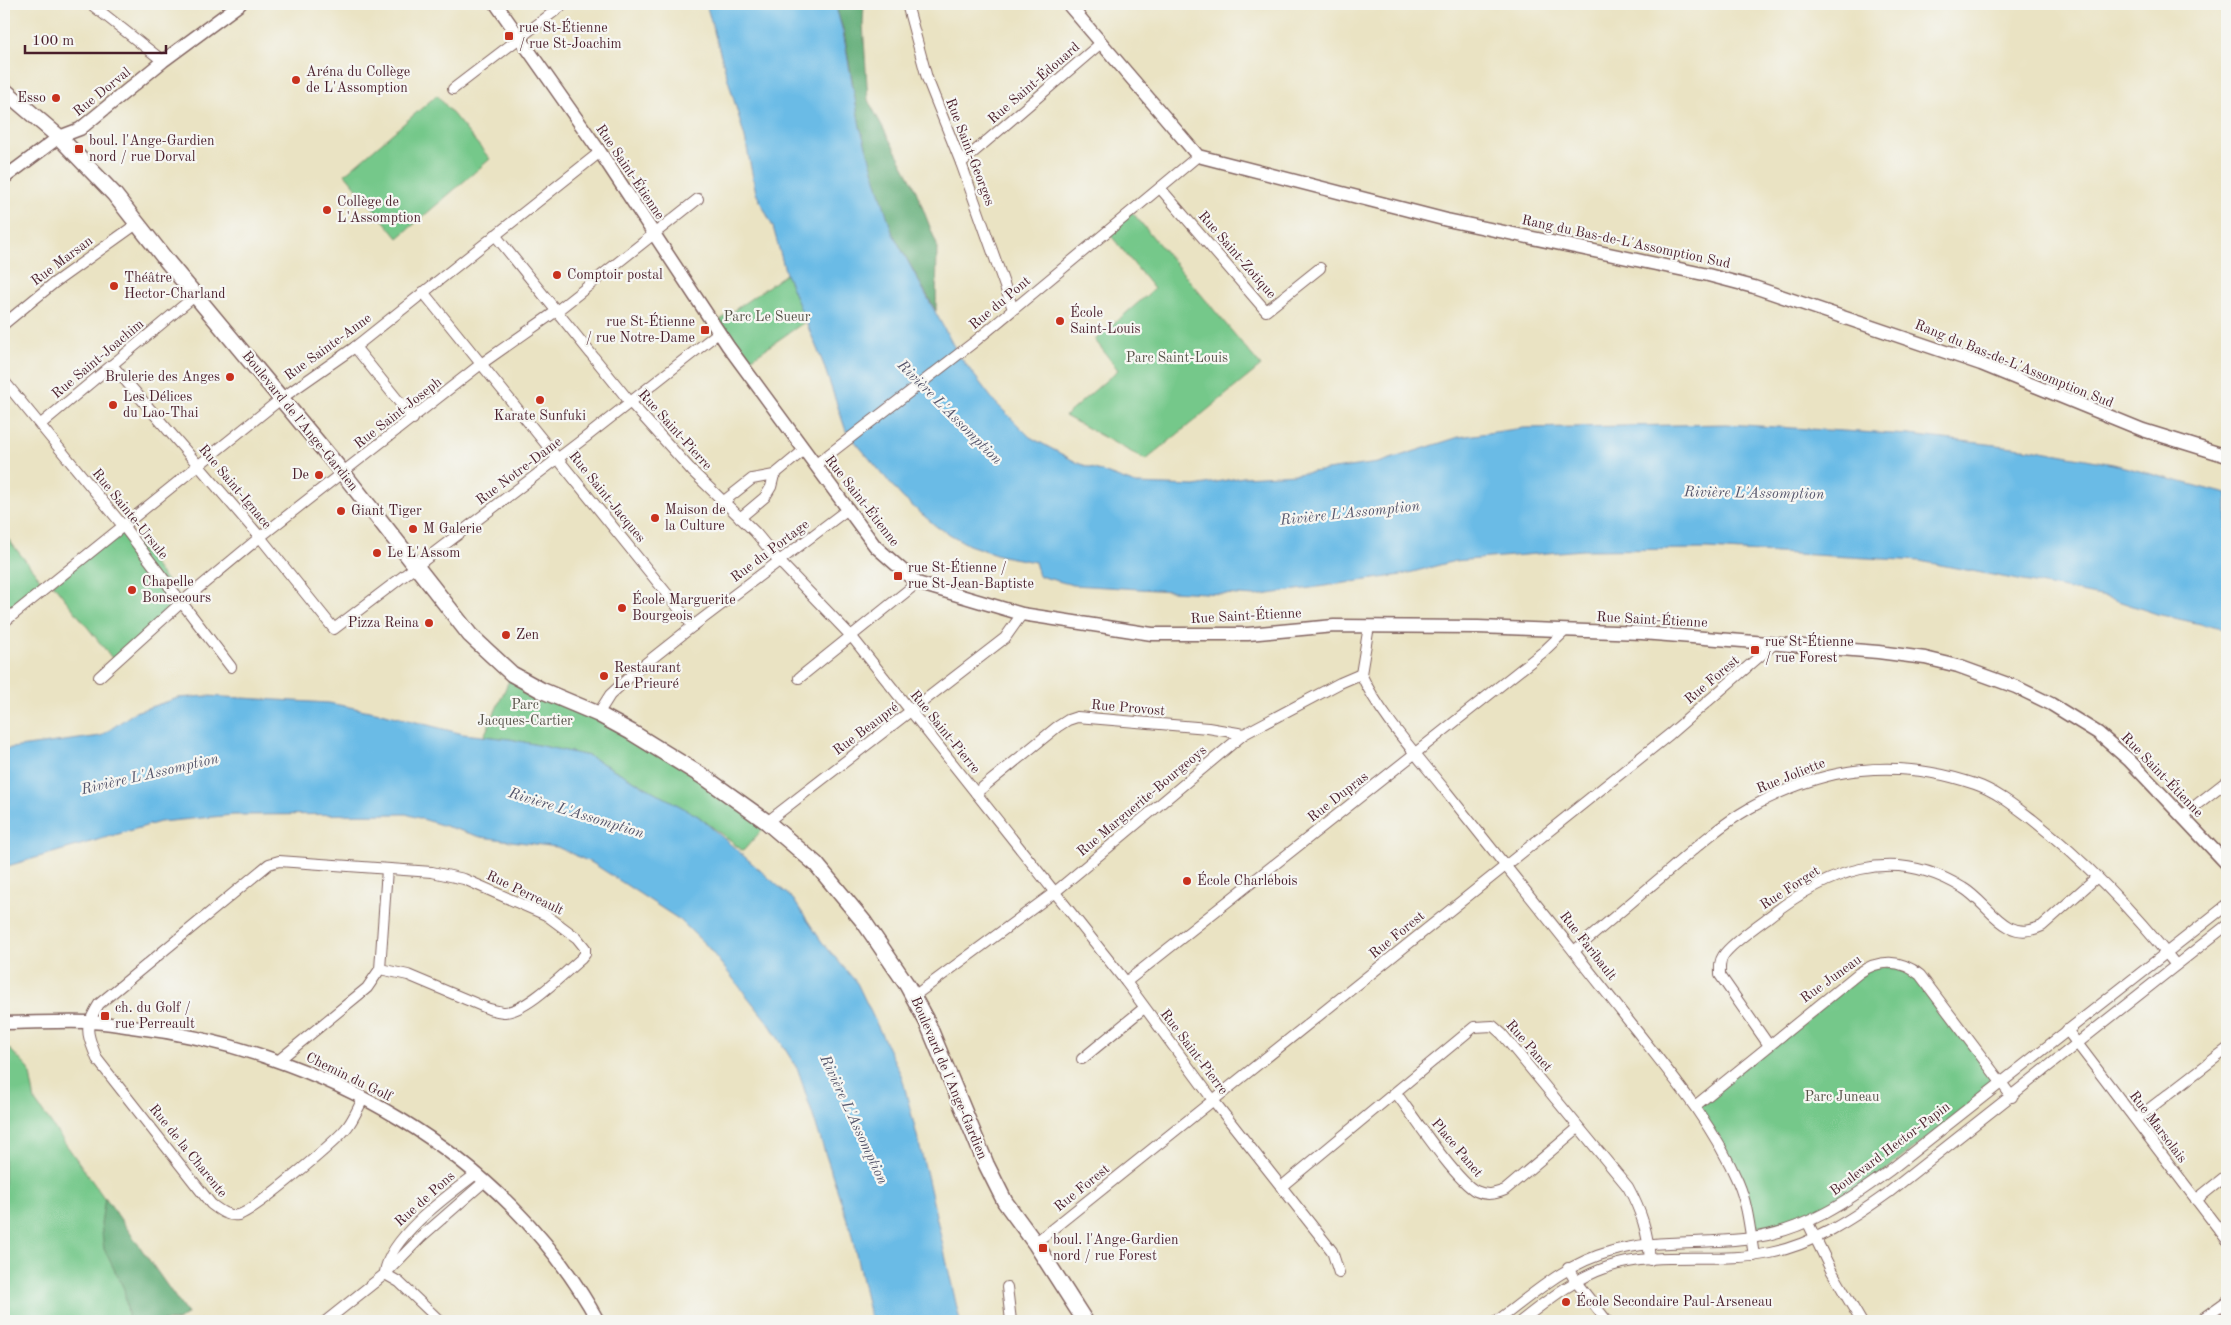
<svg xmlns="http://www.w3.org/2000/svg" width="2231" height="1325" font-family="'Old Standard TT',serif">
  <style>
    .green { fill: #74c88a; stroke: #5f745a }
    .forest { fill: #5fac76; stroke: #546650 }
    .water { fill: #6bbbe6; stroke: #5a6d88 }
    .lines { fill: none; stroke-linecap: round; stroke-linejoin: round }
    .minor-casing { stroke: #826460; stroke-width: 12 }
    .tertiary-casing { stroke: #826460; stroke-width: 15 }
    .secondary-casing { stroke: #826460; stroke-width: 18 }
    .minor { stroke: #fff; stroke-width: 10 }
    .tertiary { stroke: #fff; stroke-width: 12 }
    .secondary { stroke: #fff; stroke-width: 15 }
    .poi-dot { fill: #c8321e; stroke: #f6f6f2; stroke-width: 2 }
    .labels { text-anchor: middle; dominant-baseline: central; stroke-width: 4.5; stroke-linejoin: round; paint-order: stroke }
    .poi-label { font-size: 14px; fill: #4a1f2b; stroke: #f6f6f2; text-anchor: start }
    .street-label { font-size: 14px; fill: #4a1f2b; stroke: #f6f6f2 }
    .park-label { font-size: 14px; fill: #575248; stroke: #f6f6f2 }
    .water-label { font-size: 15px; font-style: italic; fill: #56566c; stroke: #f6f6f2 }
  </style>
  <rect width="100%" height="100%" fill="#f6f6f2"/>
  <filter id="ink" filterUnits="userSpaceOnUse"><feTurbulence type="fractalNoise" baseFrequency=".02" numOctaves="2"/><feDisplacementMap in="SourceGraphic" scale="10" xChannelSelector="R" yChannelSelector="G"/><feConvolveMatrix kernelMatrix="1 2 1 2 8 2 1 2 1" color-interpolation-filters="sRGB"/></filter>
  <filter id="wash" filterUnits="userSpaceOnUse"><feTurbulence type="fractalNoise" baseFrequency=".0096" numOctaves="4" result="noise"/><feDisplacementMap in="SourceGraphic" scale="20" xChannelSelector="R" yChannelSelector="G"/><feGaussianBlur stdDeviation="1.12" result="paint"/><feColorMatrix in="noise" values="0 0 0 0 0 0 0 0 0 0 0 0 0 0 0 0 0 1.4 0 .05"/><feComposite in="paint" operator="in"/></filter>
  <g filter="url(#wash)">
    <rect width="100%" height="100%" fill="#eae3c3"/>
    <g class="green">
      <path d="M 437,95 L 490,159 L 398,238 L 345,174 Z"/>
      <path d="M 1132,212 L 1261,366 L 1146,460 L 1065,416 L 1118,370 L 1095,340 L 1154,289 L 1108,232 Z"/>
      <path d="M 786,274 L 806,321 L 742,365 L 713,325 Z"/>
      <path d="M 124,527 L 183,601 L 116,663 L 53,584 Z"/>
      <path d="M 4,534 L 45,585 L 4,619 Z"/>
      <path d="M 512,674 L 598,714 L 768,823 L 743,851 L 698,816 L 589,756 L 510,739 L 484,736 Z"/>
      <path d="M 1871,966 L 1911,968 L 2001,1081 L 1842,1204 L 1751,1238 L 1739,1183 L 1695,1106 Z"/>
      <path d="M 4,1043 L 29,1069 L 35,1101 L 187,1314 L 178,1321 L 4,1321 Z"/>
    </g>
    <g class="forest">
      <path d="M 835,4 L 864,4 L 863,24 L 868,100 L 913,183 L 937,245 L 936,311 L 892,232 L 860,127 L 844,32 Z"/>
      <path d="M 105,1197 L 187,1314 L 178,1321 L 129,1321 L 124,1289 L 104,1249 L 101,1224 Z"/>
    </g>
    <g class="water">
      <path d="M 706,4 L 835,4 L 843,32 L 860,127 L 892,232 L 958,354 L 994,401 L 1030,437 L 1078,463 L 1136,484 L 1195,486 L 1243,477 L 1297,474 L 1378,463 L 1459,437 L 1523,428 L 1726,424 L 1909,435 L 2031,449 L 2113,464 L 2227,494 L 2227,630 L 2157,614 L 2106,597 L 1920,561 L 1707,549 L 1582,550 L 1455,561 L 1401,575 L 1255,596 L 1073,585 L 1039,576 L 1035,562 L 1002,556 L 969,545 L 937,527 L 902,497 L 846,431 L 823,363 L 786,274 L 773,227 L 756,193 L 745,138 Z"/>
      <path d="M 207,696 L 329,703 L 385,714 L 463,734 L 510,739 L 589,756 L 698,816 L 793,899 L 822,942 L 857,983 L 902,1077 L 926,1171 L 960,1321 L 871,1321 L 851,1232 L 798,1070 L 770,1025 L 707,946 L 680,920 L 594,864 L 557,847 L 481,837 L 406,814 L 233,815 L 160,822 L 4,867 L 4,749 L 101,736 L 135,712 L 178,698 Z"/>
    </g>
  </g>
  <g filter="url(#ink)">
    <g class="lines">
      <defs>
        <g id="minor">
          <path d="M 91,4 L 163,61"/>
          <path d="M 907,4 L 927,78 L 961,163 L 1013,309"/>
          <path d="M 453,89 L 564,4"/>
          <path d="M 961,163 L 1101,43"/>
          <path d="M 1160,188 L 1266,311 L 1320,268"/>
          <path d="M 495,235 L 630,402 L 693,472 L 755,532 L 779,561 L 852,637 L 1126,982 L 1213,1100 L 1332,1251 L 1339,1273"/>
          <path d="M 423,292 L 693,626"/>
          <path d="M 4,324 L 54,283 L 138,223"/>
          <path d="M 355,347 L 413,419"/>
          <path d="M 112,365 L 260,537 L 334,629 L 586,437 L 718,333"/>
          <path d="M 4,381 L 124,527 L 231,667"/>
          <path d="M 41,424 L 196,295"/>
          <path d="M 815,465 L 973,343 L 1198,156"/>
          <path d="M 723,502 L 752,479 L 774,475"/>
          <path d="M 740,518 L 765,497 L 771,487 L 774,475 L 804,450"/>
          <path d="M 4,622 L 282,398 L 355,347 L 600,152"/>
          <path d="M 1361,674 C 1379,714 1417,755 1445,790 C 1506,867 1568,943 1628,1020 C 1668,1071 1712,1122 1738,1182 C 1748,1205 1750,1231 1754,1256"/>
          <path d="M 1361,674 L 1369,626"/>
          <path d="M 99,677 L 183,601 L 260,537 L 481,364 L 558,310 L 698,199"/>
          <path d="M 799,678 L 917,583"/>
          <path d="M 598,714 L 610,695 L 636,671 L 693,626 L 848,509"/>
          <path d="M 976,793 L 1057,727 L 1068,720 L 1077,717 L 1208,728 L 1244,734"/>
          <path d="M 2182,816 L 2227,781"/>
          <path d="M 767,822 L 1005,638 L 1022,614"/>
          <path d="M 1574,951 C 1607,923 1640,895 1672,868 C 1697,846 1722,824 1750,808 C 1823,766 1896,757 1975,784 C 1996,791 2016,807 2033,820 C 2086,862 2134,912 2176,965"/>
          <path d="M 1126,982 L 1543,652 L 1565,631"/>
          <path d="M 914,996 L 1055,892 L 1244,734 L 1340,683 L 1361,674"/>
          <path d="M 2067,1030 L 2227,1240"/>
          <path d="M 1768,1044 L 1720,975 C 1720,968 1719,962 1723,956 C 1729,946 1755,927 1766,919 C 1826,871 1892,844 1963,888 C 1980,898 1993,919 2009,927 C 2021,933 2031,931 2042,926 L 2097,877"/>
          <path d="M 1082,1059 L 1144,1008"/>
          <path d="M 279,1060 L 367,988 L 380,969 L 387,869"/>
          <path d="M 1396,1093 C 1411,1113 1457,1182 1476,1191 C 1487,1196 1494,1194 1505,1190 L 1578,1128"/>
          <path d="M 363,1099 C 358,1108 354,1118 348,1126 C 338,1140 253,1212 238,1215 C 228,1217 219,1210 211,1204 L 97,1059 C 87,1032 83,1030 99,1004 L 269,864 L 279,861 L 432,872 L 464,879 L 546,915 L 577,938 L 585,948 L 585,954 L 581,959 C 563,974 527,1011 505,1012 C 500,1012 494,1010 489,1009 L 408,975 L 380,969"/>
          <path d="M 1695,1106 L 1859,973 C 1879,959 1901,959 1920,975 L 2012,1097"/>
          <path d="M 2136,1119 L 2227,1049"/>
          <path d="M 1281,1187 L 1474,1027 L 1493,1026 L 1502,1034 L 1628,1187 C 1641,1211 1648,1232 1650,1260"/>
          <path d="M 2196,1200 L 2227,1175"/>
          <path d="M 1808,1223 L 1831,1270 L 1861,1321"/>
          <path d="M 1035,1243 L 1670,734 L 1774,644"/>
          <path d="M 1568,1268 L 1576,1282 L 1607,1321"/>
          <path d="M 385,1272 C 390,1237 448,1195 476,1174"/>
          <path d="M 385,1274 L 399,1282 L 440,1321"/>
          <path d="M 1007,1287 L 1011,1321"/>
          <path d="M 326,1321 L 385,1274 L 421,1237 L 485,1181"/>
          <path d="M 1497,1321 C 1532,1295 1565,1264 1609,1252 C 1656,1238 1703,1245 1751,1238 C 1804,1231 1847,1202 1889,1171 L 2227,905"/>
          <path d="M 1521,1321 C 1548,1300 1575,1278 1608,1267 C 1660,1250 1717,1264 1770,1253 C 1814,1244 1852,1219 1888,1193 L 2227,925"/>
          <path d="M 2199,1321 L 2227,1301"/>
        </g>
        <g id="tertiary">
          <path d="M 496,4 L 600,152 L 728,346 L 875,546 L 917,583 L 1022,614 L 1152,634 L 1248,634 L 1334,626 L 1478,627 L 1642,633 L 1878,652 L 1925,658 L 1958,666 L 2016,687 L 2051,704 L 2098,733 L 2129,760 L 2227,864"/>
          <path d="M 1068,4 L 1198,156 L 1447,220 L 1708,275 L 1754,287 L 1981,364 L 2143,430 L 2227,456"/>
          <path d="M 4,178 L 59,137 L 80,129 L 163,61 L 240,4"/>
          <path d="M 4,1023 C 31,1023 59,1021 87,1022 C 102,1022 117,1025 132,1027 C 319,1049 506,1153 598,1321"/>
        </g>
        <path id="secondary" d="M 4,90 L 59,137 L 114,194 L 166,260 L 343,473 L 470,635 L 512,674 L 541,690 L 598,714 L 631,732 L 707,779 L 767,822 L 816,864 L 864,922 L 907,985 L 927,1022 L 986,1164 L 1005,1202 L 1035,1243 L 1085,1321"/>
      </defs>
      <use href="#minor" class="minor-casing"/>
      <use href="#tertiary" class="tertiary-casing"/>
      <use href="#secondary" class="secondary-casing"/>
      <use href="#minor" class="minor"/>
      <use href="#tertiary" class="tertiary"/>
      <use href="#secondary" class="secondary"/>
    </g>
  </g>
  <g class="poi-dot">
    <rect x="504" y="31" width="10" height="10" rx="2.5"/>
    <circle cx="296" cy="80" r="5"/>
    <circle cx="56" cy="98" r="5"/>
    <rect x="74" y="144" width="10" height="10" rx="2.5"/>
    <circle cx="327" cy="210" r="5"/>
    <circle cx="557" cy="275" r="5"/>
    <circle cx="114" cy="286" r="5"/>
    <circle cx="1060" cy="321" r="5"/>
    <rect x="700" y="325" width="10" height="10" rx="2.5"/>
    <circle cx="230" cy="377" r="5"/>
    <circle cx="540" cy="400" r="5"/>
    <circle cx="113" cy="405" r="5"/>
    <circle cx="319" cy="475" r="5"/>
    <circle cx="341" cy="511" r="5"/>
    <circle cx="655" cy="518" r="5"/>
    <circle cx="413" cy="529" r="5"/>
    <circle cx="377" cy="553" r="5"/>
    <rect x="893" y="571" width="10" height="10" rx="2.5"/>
    <circle cx="132" cy="590" r="5"/>
    <circle cx="622" cy="608" r="5"/>
    <circle cx="429" cy="623" r="5"/>
    <circle cx="506" cy="635" r="5"/>
    <rect x="1750" y="645" width="10" height="10" rx="2.5"/>
    <circle cx="604" cy="676" r="5"/>
    <circle cx="1187" cy="881" r="5"/>
    <rect x="100" y="1011" width="10" height="10" rx="2.5"/>
    <rect x="1038" y="1243" width="10" height="10" rx="2.5"/>
    <circle cx="1566" cy="1302" r="5"/>
  </g>
  <g class="labels">
    <g class="poi-label">
      <text x="519" y="28">rue St-Étienne<tspan x="519" dy="16">/ rue St-Joachim</tspan></text>
      <text x="306" y="72">Aréna du Collège<tspan x="306" dy="16">de L'Assomption</tspan></text>
      <text x="46" y="98" text-anchor="end">Esso</text>
      <text x="89" y="141">boul. l'Ange-Gardien<tspan x="89" dy="16">nord / rue Dorval</tspan></text>
      <text x="337" y="202">Collège de<tspan x="337" dy="16">L'Assomption</tspan></text>
      <text x="567" y="275">Comptoir postal</text>
      <text x="124" y="278">Théâtre<tspan x="124" dy="16">Hector-Charland</tspan></text>
      <text x="1070" y="313">École<tspan x="1070" dy="16">Saint-Louis</tspan></text>
      <text x="695" y="322" text-anchor="end">rue St-Étienne<tspan x="695" dy="16">/ rue Notre-Dame</tspan></text>
      <text x="220" y="377" text-anchor="end">Brulerie des Anges</text>
      <text x="123" y="397">Les Délices<tspan x="123" dy="16">du Lao-Thai</tspan></text>
      <text x="540" y="416" text-anchor="middle">Karate Sunfuki</text>
      <text x="309" y="475" text-anchor="end">De</text>
      <text x="665" y="510">Maison de<tspan x="665" dy="16">la Culture</tspan></text>
      <text x="351" y="511">Giant Tiger</text>
      <text x="423" y="529">M Galerie</text>
      <text x="387" y="553">Le L'Assom</text>
      <text x="908" y="568">rue St-Étienne /<tspan x="908" dy="16">rue St-Jean-Baptiste</tspan></text>
      <text x="142" y="582">Chapelle<tspan x="142" dy="16">Bonsecours</tspan></text>
      <text x="632" y="600">École Marguerite<tspan x="632" dy="16">Bourgeois</tspan></text>
      <text x="419" y="623" text-anchor="end">Pizza Reina</text>
      <text x="516" y="635">Zen</text>
      <text x="1765" y="642">rue St-Étienne<tspan x="1765" dy="16">/ rue Forest</tspan></text>
      <text x="614" y="668">Restaurant<tspan x="614" dy="16">Le Prieuré</tspan></text>
      <text x="1197" y="881">École Charlebois</text>
      <text x="115" y="1008">ch. du Golf /<tspan x="115" dy="16">rue Perreault</tspan></text>
      <text x="1053" y="1240">boul. l'Ange-Gardien<tspan x="1053" dy="16">nord / rue Forest</tspan></text>
      <text x="1576" y="1302">École Secondaire Paul-Arseneau</text>
    </g>
    <g class="street-label">
      <text transform="translate(1034 83) rotate(-41)">Rue Saint-Édouard</text>
      <text transform="translate(102 92) rotate(-39)">Rue Dorval</text>
      <text transform="translate(970 152) rotate(69)">Rue Saint-Georges</text>
      <text transform="translate(630 172) rotate(56)">Rue Saint-Étienne</text>
      <text transform="translate(1626 242) rotate(12)">Rang du Bas-de-L'Assomption Sud</text>
      <text transform="translate(1237 255) rotate(49)">Rue Saint-Zotique</text>
      <text transform="translate(62 261) rotate(-37)">Rue Marsan</text>
      <text transform="translate(1000 303) rotate(-40)">Rue du Pont</text>
      <text transform="translate(328 347) rotate(-36)">Rue Sainte-Anne</text>
      <text transform="translate(98 359) rotate(-40)">Rue Saint-Joachim</text>
      <text transform="translate(2014 364) rotate(22)">Rang du Bas-de-L'Assomption Sud</text>
      <text transform="translate(398 413) rotate(-38)">Rue Saint-Joseph</text>
      <text transform="translate(300 421) rotate(51)">Boulevard de l'Ange-Gardien</text>
      <text transform="translate(675 430) rotate(48)">Rue Saint-Pierre</text>
      <text transform="translate(519 471) rotate(-37)">Rue Notre-Dame</text>
      <text transform="translate(235 487) rotate(50)">Rue Saint-Ignace</text>
      <text transform="translate(607 497) rotate(51)">Rue Saint-Jacques</text>
      <text transform="translate(862 501) rotate(52)">Rue Saint-Étienne</text>
      <text transform="translate(130 514) rotate(51)">Rue Sainte-Ursule</text>
      <text transform="translate(770 551) rotate(-37)">Rue du Portage</text>
      <text transform="translate(1246 616) rotate(-3)">Rue Saint-Étienne</text>
      <text transform="translate(1652 620) rotate(3)">Rue Saint-Étienne</text>
      <text transform="translate(1712 680) rotate(-40)">Rue Forest</text>
      <text transform="translate(1128 708) rotate(5)">Rue Provost</text>
      <text transform="translate(866 729) rotate(-37)">Rue Beaupré</text>
      <text transform="translate(945 732) rotate(51)">Rue Saint-Pierre</text>
      <text transform="translate(2162 775) rotate(46)">Rue Saint-Étienne</text>
      <text transform="translate(1791 776) rotate(-22)">Rue Joliette</text>
      <text transform="translate(1338 797) rotate(-38)">Rue Dupras</text>
      <text transform="translate(1142 801) rotate(-40)">Rue Marguerite-Bourgeoys</text>
      <text transform="translate(1790 888) rotate(-33)">Rue Forget</text>
      <text transform="translate(525 893) rotate(26)">Rue Perreault</text>
      <text transform="translate(1397 935) rotate(-39)">Rue Forest</text>
      <text transform="translate(1588 946) rotate(52)">Rue Faribault</text>
      <text transform="translate(1831 979) rotate(-36)">Rue Juneau</text>
      <text transform="translate(1529 1046) rotate(49)">Rue Panet</text>
      <text transform="translate(1194 1052) rotate(53)">Rue Saint-Pierre</text>
      <text transform="translate(349 1077) rotate(26)">Chemin du Golf</text>
      <text transform="translate(949 1078) rotate(67)">Boulevard de l'Ange-Gardien</text>
      <text transform="translate(2158 1127) rotate(53)">Rue Marsolais</text>
      <text transform="translate(1457 1148) rotate(50)">Place Panet</text>
      <text transform="translate(1890 1149) rotate(-37)">Boulevard Hector-Papin</text>
      <text transform="translate(188 1151) rotate(51)">Rue de la Charente</text>
      <text transform="translate(1082 1188) rotate(-39)">Rue Forest</text>
      <text transform="translate(425 1199) rotate(-42)">Rue de Pons</text>
    </g>
    <g class="park-label">
      <text x="767" y="317">Parc Le Sueur</text>
      <text x="1177" y="358">Parc Saint-Louis</text>
      <text x="525" y="705">Parc<tspan x="525" dy="16">Jacques-Cartier</tspan></text>
      <text x="1842" y="1097">Parc Juneau</text>
    </g>
    <g class="water-label">
      <text transform="translate(949 413) rotate(45)">Rivière L'Assomption</text>
      <text transform="translate(1754 494) rotate(1)">Rivière L'Assomption</text>
      <text transform="translate(1350 514) rotate(-6)">Rivière L'Assomption</text>
      <text transform="translate(150 775) rotate(-13)">Rivière L'Assomption</text>
      <text transform="translate(576 814) rotate(17)">Rivière L'Assomption</text>
      <text transform="translate(853 1120) rotate(65)">Rivière L'Assomption</text>
    </g>
  </g>
  <rect width="2231" height="1325" fill="none" stroke="#f6f6f2" stroke-width="20"/>
  <path d="M25 45v8h141v-8" fill="none" stroke="#4a1f2b" stroke-width="2.5"/>
  <text x="32" y="45" font-size="15" fill="#4a1f2b" stroke="#f6f6f2" stroke-width="4" paint-order="stroke">100 m</text>
</svg>
